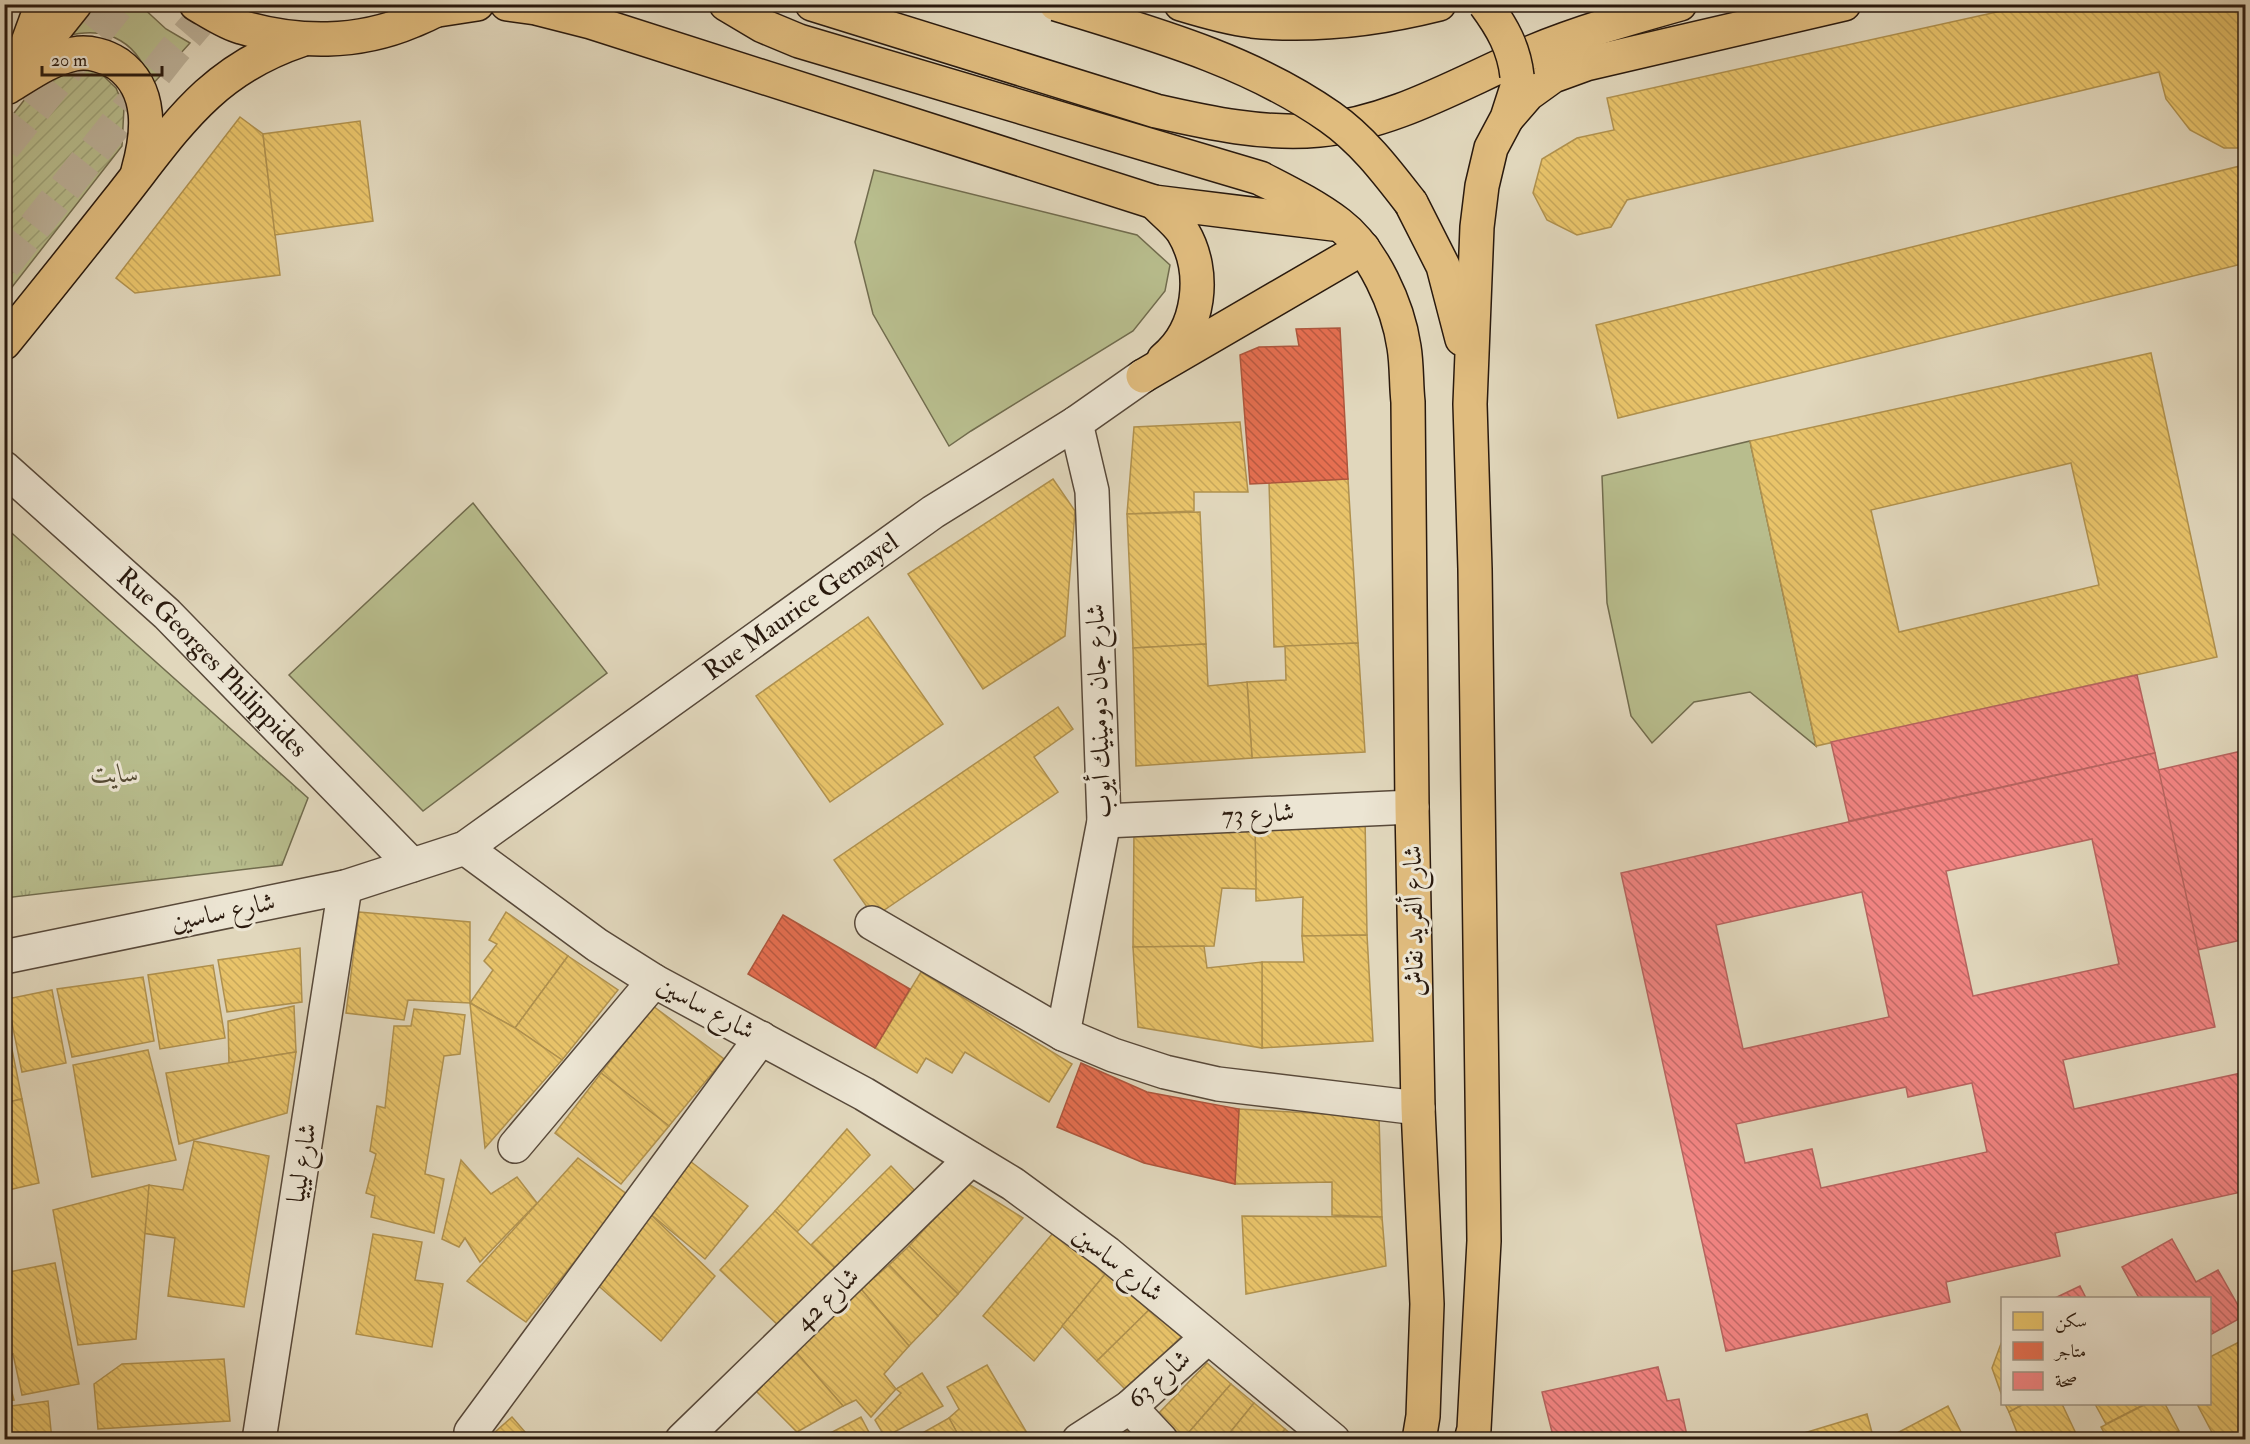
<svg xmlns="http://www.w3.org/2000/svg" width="2250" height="1444" font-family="'IM FELL Double Pica',Amiri,serif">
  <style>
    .grass { fill: #b8bd8d; stroke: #716c4e; stroke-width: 1.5 }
    .park { fill: url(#park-tufts); stroke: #716c4e; stroke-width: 1.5 }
    .garden { fill: url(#garden-furrows); stroke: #716c4e; stroke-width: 1.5 }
    .homes { fill: url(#homes-back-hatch); stroke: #b0914e; stroke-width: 1.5; fill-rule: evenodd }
    .shops { fill: url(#shops-back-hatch); stroke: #ae563d; stroke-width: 1.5 }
    .health { fill: url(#health-back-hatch); stroke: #b6645f; stroke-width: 1.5; fill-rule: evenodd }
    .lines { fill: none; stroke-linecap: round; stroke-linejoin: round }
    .highway-tunnel { stroke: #bcb199; stroke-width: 33; stroke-dasharray: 33 16; stroke-linecap: butt }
    .minor-casing { stroke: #58493a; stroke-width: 36 }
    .highway-casing { stroke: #2a1a0e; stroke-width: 36 }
    .minor { stroke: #ece5d3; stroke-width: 33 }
    .highway { stroke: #e0bc7e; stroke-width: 33 }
    .highway-bridge-casing { stroke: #2a1a0e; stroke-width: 36; stroke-linecap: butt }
    .highway-bridge { stroke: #e0bc7e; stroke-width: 33 }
    .labels { text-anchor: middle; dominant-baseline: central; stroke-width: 6; stroke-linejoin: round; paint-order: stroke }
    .street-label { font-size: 26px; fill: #2a1a0e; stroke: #ece5d3 }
    .park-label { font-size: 26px; font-style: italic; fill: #554b34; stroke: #ece5d3 }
  </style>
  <defs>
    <pattern id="park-tufts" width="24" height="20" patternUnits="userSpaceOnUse" patternTransform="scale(1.5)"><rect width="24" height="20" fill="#b8bd8d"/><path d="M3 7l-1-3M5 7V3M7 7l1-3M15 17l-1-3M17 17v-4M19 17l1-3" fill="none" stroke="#9ea278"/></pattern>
    <pattern id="garden-furrows" width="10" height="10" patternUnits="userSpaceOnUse" patternTransform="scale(1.5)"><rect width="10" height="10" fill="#b8bd8d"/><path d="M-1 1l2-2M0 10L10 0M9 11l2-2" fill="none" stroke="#9ea278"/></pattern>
    <pattern id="homes-back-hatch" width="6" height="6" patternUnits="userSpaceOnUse" patternTransform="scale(1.5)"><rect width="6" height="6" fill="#e9c46a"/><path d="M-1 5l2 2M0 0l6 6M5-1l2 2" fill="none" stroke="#c8a85b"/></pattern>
    <pattern id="shops-back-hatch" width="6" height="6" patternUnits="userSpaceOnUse" patternTransform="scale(1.5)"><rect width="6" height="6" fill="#e76f51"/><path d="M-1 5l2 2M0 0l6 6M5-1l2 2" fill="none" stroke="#bb5a42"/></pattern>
    <pattern id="health-back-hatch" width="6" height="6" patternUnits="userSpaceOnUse" patternTransform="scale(1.5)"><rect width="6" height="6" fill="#f28482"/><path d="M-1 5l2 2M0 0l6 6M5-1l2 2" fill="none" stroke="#c46b69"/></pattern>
  </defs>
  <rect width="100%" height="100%" fill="#e1d7bc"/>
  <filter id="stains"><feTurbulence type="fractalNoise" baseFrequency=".00333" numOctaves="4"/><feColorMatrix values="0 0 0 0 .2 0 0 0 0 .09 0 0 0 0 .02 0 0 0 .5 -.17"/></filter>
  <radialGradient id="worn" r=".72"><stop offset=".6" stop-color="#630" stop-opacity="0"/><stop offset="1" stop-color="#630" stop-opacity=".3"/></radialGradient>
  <g class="grass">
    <path d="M 93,5 L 140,5 L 166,29 L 190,43 L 151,86 C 140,43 109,25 67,36 Z"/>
    <path d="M 874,170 L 1137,235 L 1170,265 L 1165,291 L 1133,331 L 971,431 L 949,446 L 873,314 L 855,242 Z"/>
    <path d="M 1750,441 L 1816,746 L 1750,692 L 1694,702 L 1652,743 L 1631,716 L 1607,603 L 1602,476 Z"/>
    <path d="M 473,503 L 607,673 L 423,811 L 289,675 Z"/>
  </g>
  <path class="park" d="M 5,527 L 308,798 L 282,865 L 5,898 Z"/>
  <path class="garden" d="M 94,67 L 116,88 L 124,107 L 122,146 L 5,296 L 4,126 L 43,76 Z"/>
  <g class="homes">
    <path d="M 2033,4 L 2246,4 L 2246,148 L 2224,148 L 2190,130 L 2166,99 L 2159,72 L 1627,200 L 1611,227 L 1577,235 L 1547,220 L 1533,193 L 1542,159 L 1577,138 L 1614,130 L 1607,98 Z"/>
    <path d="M 240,117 L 263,134 L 280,275 L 135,293 L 116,278 Z"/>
    <path d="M 360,121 L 373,221 L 275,235 L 263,134 Z"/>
    <path d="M 2244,165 L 2246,172 L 2246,263 L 1618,418 L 1596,325 Z"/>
    <path d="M 2151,353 L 2217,657 L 1816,746 L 1750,441 ZM 2071,463 L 2099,585 L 1899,632 L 1871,510 Z"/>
    <path d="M 1240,422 L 1248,492 L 1194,492 L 1194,511 L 1127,514 L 1134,427 Z"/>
    <path d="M 1053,479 L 1075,511 L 1065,636 L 983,689 L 908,574 Z"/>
    <path d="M 1348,479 L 1358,643 L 1274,647 L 1269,482 Z"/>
    <path d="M 1200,512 L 1206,644 L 1133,648 L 1127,514 Z"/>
    <path d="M 868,617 L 943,724 L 830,802 L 756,696 Z"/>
    <path d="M 1358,643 L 1365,752 L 1252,758 L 1247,682 L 1286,680 L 1285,646 Z"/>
    <path d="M 1206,644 L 1208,686 L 1247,682 L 1252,758 L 1136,766 L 1133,648 Z"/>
    <path d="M 1058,707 L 1073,729 L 1034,757 L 1058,792 L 874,917 L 834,860 Z"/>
    <path d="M 1365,816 L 1367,935 L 1302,936 L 1303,897 L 1256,901 L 1255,824 Z"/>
    <path d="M 1255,824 L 1256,889 L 1222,888 L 1214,946 L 1133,947 L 1134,828 Z"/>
    <path d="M 359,912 L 470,922 L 470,1003 L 408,1000 L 404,1020 L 346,1013 Z"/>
    <path d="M 506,912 L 568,956 L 515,1028 L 470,1003 L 493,970 L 484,961 L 497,944 L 489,940 Z"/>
    <path d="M 1367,935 L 1373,1041 L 1262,1048 L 1262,962 L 1304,962 L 1302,936 Z"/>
    <path d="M 1204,946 L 1207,968 L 1262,962 L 1262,1048 L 1138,1027 L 1133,947 Z"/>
    <path d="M 300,948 L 302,1002 L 227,1012 L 218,960 Z"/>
    <path d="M 568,956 L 618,990 L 562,1060 L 515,1028 Z"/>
    <path d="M 213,965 L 225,1038 L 160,1049 L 148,975 Z"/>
    <path d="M 921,972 L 1072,1064 L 1049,1102 L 965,1052 L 952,1073 L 926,1058 L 917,1073 L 875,1048 Z"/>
    <path d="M 143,977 L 154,1041 L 72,1057 L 57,989 Z"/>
    <path d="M 52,990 L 66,1063 L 22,1072 L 7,999 Z"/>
    <path d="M 470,1003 L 515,1028 L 562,1060 L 485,1148 Z"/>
    <path d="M 294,1006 L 296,1052 L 229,1063 L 228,1021 Z"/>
    <path d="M 653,1006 L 724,1059 L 669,1126 L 601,1073 Z"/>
    <path d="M 414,1009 L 465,1015 L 460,1054 L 444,1056 L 425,1174 L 444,1179 L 434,1233 L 371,1217 L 375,1196 L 366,1193 L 376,1154 L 370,1151 L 377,1106 L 385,1108 L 394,1026 L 411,1026 Z"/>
    <path d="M 4,1010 L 22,1099 L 4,1103 Z"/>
    <path d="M 148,1050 L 176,1160 L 92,1177 L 73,1065 Z"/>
    <path d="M 296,1052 L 287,1113 L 179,1144 L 166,1073 Z"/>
    <path d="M 601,1073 L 669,1126 L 621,1184 L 555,1133 Z"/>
    <path d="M 22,1099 L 39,1183 L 4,1191 L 4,1103 Z"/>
    <path d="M 1239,1109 L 1379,1117 L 1382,1217 L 1332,1215 L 1332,1182 L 1235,1184 Z"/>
    <path d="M 847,1129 L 870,1155 L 797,1232 L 775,1211 Z"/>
    <path d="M 194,1141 L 269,1156 L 244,1307 L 168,1296 L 175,1238 L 142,1233 L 149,1185 L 183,1190 Z"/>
    <path d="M 578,1158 L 628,1195 L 526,1322 L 467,1281 Z"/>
    <path d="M 461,1160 L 491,1194 L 517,1177 L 537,1203 L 480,1262 L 465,1238 L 459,1247 L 442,1239 Z"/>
    <path d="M 690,1161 L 748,1206 L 705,1259 L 648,1212 Z"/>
    <path d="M 891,1166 L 919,1195 L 836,1269 L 811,1245 Z"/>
    <path d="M 967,1183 L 1023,1218 L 958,1294 L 909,1246 Z"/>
    <path d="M 149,1185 L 136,1339 L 78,1345 L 53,1210 Z"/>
    <path d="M 775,1211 L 836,1269 L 780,1327 L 720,1270 Z"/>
    <path d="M 648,1212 L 715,1276 L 661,1341 L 593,1281 Z"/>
    <path d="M 1242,1216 L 1382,1217 L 1386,1266 L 1246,1294 Z"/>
    <path d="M 1053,1233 L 1106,1273 L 1034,1361 L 983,1316 Z"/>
    <path d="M 373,1234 L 422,1242 L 415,1280 L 443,1284 L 432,1347 L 356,1334 Z"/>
    <path d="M 909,1246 L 958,1294 L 938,1316 L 889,1265 Z"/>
    <path d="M 55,1263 L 79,1384 L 22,1395 L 13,1354 L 4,1356 L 4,1273 Z"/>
    <path d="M 889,1265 L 938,1316 L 909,1346 L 861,1289 Z"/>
    <path d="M 1106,1273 L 1152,1307 L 1097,1361 L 1062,1326 Z"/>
    <path d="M 861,1289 L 909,1346 L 884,1374 L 896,1389 L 871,1417 L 856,1400 L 843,1406 L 796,1352 Z"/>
    <path d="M 1152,1307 L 1182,1336 L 1126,1390 L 1097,1361 Z"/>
    <path d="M 2243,1340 L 2246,1344 L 2246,1440 L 2216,1440 L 2197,1404 L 2210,1404 L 2210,1357 Z"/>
    <path d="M 2002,1341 L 2002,1396 L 1992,1368 Z"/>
    <path d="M 796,1352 L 843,1406 L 797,1432 L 754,1389 Z"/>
    <path d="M 224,1359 L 230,1421 L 98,1429 L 94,1384 L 122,1364 Z"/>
    <path d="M 4,1362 L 14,1400 L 4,1401 Z"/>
    <path d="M 1207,1363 L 1231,1384 L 1183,1439 L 1158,1414 Z"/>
    <path d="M 987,1365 L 1027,1433 L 1016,1440 L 961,1440 L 949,1418 L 959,1409 L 947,1387 Z"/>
    <path d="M 922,1373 L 943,1406 L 885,1437 L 875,1420 L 901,1393 L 896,1389 Z"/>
    <path d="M 1231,1384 L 1254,1403 L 1224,1440 L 1183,1439 Z"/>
    <path d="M 48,1401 L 52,1440 L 4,1440 L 4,1407 Z"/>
    <path d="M 1254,1403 L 1285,1429 L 1276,1440 L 1224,1440 Z"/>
    <path d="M 2005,1404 L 2024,1404 L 2009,1412 Z"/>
    <path d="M 2024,1404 L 2062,1404 L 2079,1440 L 2020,1440 L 2009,1412 Z"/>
    <path d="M 2095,1404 L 2142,1404 L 2143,1405 L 2106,1424 Z"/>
    <path d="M 2146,1404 L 2165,1404 L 2179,1431 L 2162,1440 L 2108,1440 L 2101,1427 Z"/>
    <path d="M 1948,1406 L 1965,1440 L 1884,1440 Z"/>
    <path d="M 1867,1414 L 1874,1440 L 1781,1440 Z"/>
    <path d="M 512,1417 L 532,1440 L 486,1440 Z"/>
    <path d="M 861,1417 L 873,1440 L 817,1440 Z"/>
    <path d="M 949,1418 L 961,1440 L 910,1440 Z"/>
    <path d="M 1133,1427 L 1144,1440 L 1112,1440 Z"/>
    <path d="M 1285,1429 L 1298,1440 L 1277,1440 Z"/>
  </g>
  <g class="shops">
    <path d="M 1340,328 L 1348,479 L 1250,484 L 1240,355 L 1259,347 L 1299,346 L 1296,329 Z"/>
    <path d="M 783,915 L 910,989 L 875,1048 L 748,974 Z"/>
    <path d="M 1081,1063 L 1147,1092 L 1239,1109 L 1235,1184 L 1144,1163 L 1057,1127 Z"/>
  </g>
  <g class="health">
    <path d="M 2137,675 L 2155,753 L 1849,821 L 1831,742 Z"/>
    <path d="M 2246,750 L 2246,939 L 2197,950 L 2158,770 Z"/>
    <path d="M 2155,753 L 2215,1027 L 2063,1060 L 2074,1109 L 2246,1072 L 2246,1191 L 2055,1233 L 2060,1256 L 1946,1282 L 1950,1302 L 1726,1351 L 1621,873 ZM 2092,839 L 2119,964 L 1973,996 L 1946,871 ZM 1862,892 L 1889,1017 L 1743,1049 L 1716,925 ZM 1972,1083 L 1987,1152 L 1821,1188 L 1812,1149 L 1745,1163 L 1736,1124 L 1906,1087 L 1908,1097 Z"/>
    <path d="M 2172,1239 L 2196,1282 L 2218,1270 L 2244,1316 L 2210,1335 L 2210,1298 L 2139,1298 L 2122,1267 Z"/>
    <path d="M 2080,1286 L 2086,1298 L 2055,1298 Z"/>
    <path d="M 1658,1367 L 1667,1401 L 1679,1399 L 1688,1440 L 1554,1440 L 1542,1392 Z"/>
  </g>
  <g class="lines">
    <g class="highway-tunnel">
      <path d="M 4,147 L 119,4"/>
      <path d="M 4,265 L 172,53 L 214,4"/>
    </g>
    <defs>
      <g id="minor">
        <path id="s1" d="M 4,468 L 167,614 L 412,865"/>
        <path d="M 1104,821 L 1412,807"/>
        <path d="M 465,848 L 597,945 L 654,981 L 864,1094 L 1013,1184 L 1107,1253 L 1333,1440"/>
        <path d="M 872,923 L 1063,1034 L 1113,1055 L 1165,1072 L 1218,1084 L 1418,1108"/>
        <path id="s2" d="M 4,957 L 345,887 L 465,848 L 933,512 L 1076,423 L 1143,376"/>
        <path d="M 1063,1034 L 1104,821 L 1092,491 L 1076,423"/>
        <path d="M 515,1146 L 654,981"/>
        <path d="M 1130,1407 L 1161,1440"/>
        <path d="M 471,1432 L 761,1038"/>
        <path d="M 259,1440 L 345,887"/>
        <path d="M 682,1440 L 971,1159"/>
        <path d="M 1079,1440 L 1130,1407 L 1208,1337"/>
      </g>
      <g id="highway">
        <path d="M 196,4 C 210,12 226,23 241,27 C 298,44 358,44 412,21 C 424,16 435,12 445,4"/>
        <path d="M 507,4 L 536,8 L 591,22 L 1154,202 L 1333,224"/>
        <path d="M 726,4 L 763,26 L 799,41 L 1260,178 C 1287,192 1314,205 1339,224 C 1373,250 1398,306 1404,347 C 1407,365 1406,384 1408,402 L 1412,807 L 1418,1108 L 1427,1304 L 1423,1416 L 1419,1440"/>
        <path d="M 812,4 L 1156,111 C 1209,123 1264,135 1319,130 C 1395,123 1463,81 1532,52 C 1580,32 1630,18 1680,4"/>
        <path d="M 1181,4 C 1204,11 1228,18 1252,21 C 1314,27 1379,19 1439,4"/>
        <path d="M 438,10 L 477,4"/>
        <path d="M 24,53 L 42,4"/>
        <path d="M 20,73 L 75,4"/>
        <path d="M 8,87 C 28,75 50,59 74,54 C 89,51 106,56 118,64 C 154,90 148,135 138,171"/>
        <path d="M 1508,117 L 1528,94 L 1553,76 L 1586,64 L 1844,4"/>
        <path d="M 1154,202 C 1163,212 1176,221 1183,232 C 1207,272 1200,330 1164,359"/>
        <path d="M 1411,203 L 1443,266 L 1462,339"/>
        <path d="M 4,343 C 42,296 79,250 116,203 C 174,130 208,71 301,40"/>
        <path d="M 1143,376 L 1363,248"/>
        <path d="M 1471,1440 L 1474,1429 L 1484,1241 L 1475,569 L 1470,404 L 1477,227 L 1482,186 L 1491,148 L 1507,118 L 1517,87 L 1517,76"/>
      </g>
    </defs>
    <use href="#minor" class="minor-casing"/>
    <use href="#highway" class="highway-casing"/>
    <use href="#minor" class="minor"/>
    <use href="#highway" class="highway"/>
    <defs>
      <g id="highway-bridge">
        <path d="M 1056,4 C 1150,33 1249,60 1330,117 C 1363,140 1387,172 1411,203"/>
        <path d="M 1485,4 C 1502,27 1514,48 1517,76"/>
      </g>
    </defs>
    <use href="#highway-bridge" class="highway-bridge-casing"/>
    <use href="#highway-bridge" class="highway-bridge"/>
  </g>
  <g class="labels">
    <g class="street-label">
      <text stroke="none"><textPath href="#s2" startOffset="888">Rue Maurice Gemayel</textPath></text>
      <text stroke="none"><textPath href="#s1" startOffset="285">Rue Georges Philippides</textPath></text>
      <text transform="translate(1099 711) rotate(-92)">شارع جان دومينيك أيوب</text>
      <text transform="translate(1258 814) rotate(-3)">شارع 73</text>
      <text transform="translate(223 912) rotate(-12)">شارع ساسين</text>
      <text transform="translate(1414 921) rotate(-91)">شارع ألفريد نقاش</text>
      <text transform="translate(706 1008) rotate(28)">شارع ساسين</text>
      <text transform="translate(302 1163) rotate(-81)">شارع ليبيا</text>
      <text transform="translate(1118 1264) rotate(38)">شارع ساسين</text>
      <text transform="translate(827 1299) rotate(-44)">شارع 42</text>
      <text transform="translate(1159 1379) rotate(-41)">شارع 63</text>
    </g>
    <g class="park-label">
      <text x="115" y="774">سايت</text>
    </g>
  </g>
  <rect width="2250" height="1444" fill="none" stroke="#e1d7bc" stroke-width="24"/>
  <rect x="6" y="6" width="2238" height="1432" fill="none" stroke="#2a1a0e" stroke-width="3"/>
  <rect x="12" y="12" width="2226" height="1420" fill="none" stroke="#2a1a0e" stroke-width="1.5"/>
  <rect x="2001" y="1297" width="210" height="108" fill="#ece5d3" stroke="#9e9484" stroke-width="1.5"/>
  <rect x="2013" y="1312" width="30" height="18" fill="#e9c46a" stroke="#9e9484" stroke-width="1.5"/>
  <text x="2055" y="1327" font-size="18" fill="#2a1a0e">سكن</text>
  <rect x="2013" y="1342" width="30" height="18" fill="#e76f51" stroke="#9e9484" stroke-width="1.5"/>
  <text x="2055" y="1357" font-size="18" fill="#2a1a0e">متاجر</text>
  <rect x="2013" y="1372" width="30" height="18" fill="#f28482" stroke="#9e9484" stroke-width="1.5"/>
  <text x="2055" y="1387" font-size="18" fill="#2a1a0e">صحة</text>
  <path d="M42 66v9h120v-9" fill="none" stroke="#2a1a0e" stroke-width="3"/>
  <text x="51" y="66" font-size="18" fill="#2a1a0e" stroke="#ece5d3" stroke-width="4.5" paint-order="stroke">20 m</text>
  <rect width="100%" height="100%" filter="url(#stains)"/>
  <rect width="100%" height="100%" fill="url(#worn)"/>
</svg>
